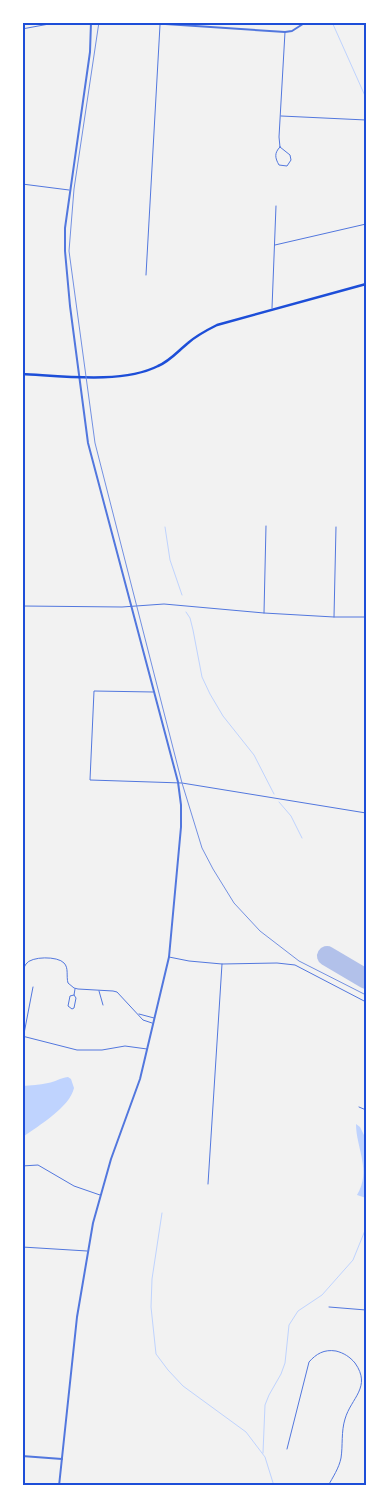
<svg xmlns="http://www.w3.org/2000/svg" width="389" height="1508" font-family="Karla,sans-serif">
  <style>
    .water { fill: #bfd3fe }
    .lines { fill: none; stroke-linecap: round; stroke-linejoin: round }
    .stream { stroke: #bfd3fe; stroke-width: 1 }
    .runway { stroke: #b2c1ea; stroke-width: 20 }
    .minor { stroke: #5277de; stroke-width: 1 }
    .tertiary { stroke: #5277de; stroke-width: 2 }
    .secondary { stroke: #1d4ed8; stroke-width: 2.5 }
    .rail { stroke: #7290e2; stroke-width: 1 }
    .neatline { fill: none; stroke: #1d4ed8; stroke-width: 2 }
  </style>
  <rect width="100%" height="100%" fill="#f2f2f2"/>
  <g class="water">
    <path d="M 68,1077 L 71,1079 L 74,1088 C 70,1107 38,1126 23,1137 L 23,1086 C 31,1085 39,1085 48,1083 C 55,1082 60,1078 68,1077 Z"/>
    <path d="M 356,1124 L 360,1127 L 366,1139 L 366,1198 L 357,1195 C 372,1171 356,1148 356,1124 Z"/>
  </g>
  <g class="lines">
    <g class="stream">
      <path d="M 332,22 L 366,98"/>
      <path d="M 165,527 L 170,560 L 182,595"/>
      <path d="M 186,612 L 190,618 L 193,630 L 202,677 L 210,694 L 223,716 L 254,755 L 274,794"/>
      <path d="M 279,802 L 291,816 L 302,838"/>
      <path d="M 162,1213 L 152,1279 L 151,1307 L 156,1354 L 168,1370 L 183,1386 L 246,1432 L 265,1457 L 274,1486"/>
      <path d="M 263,1453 L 265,1405 L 269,1395 L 281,1374 L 285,1363 L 289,1325 L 298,1311 L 322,1295 L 353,1260 L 366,1228"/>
    </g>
    <path class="runway" d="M 327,956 L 366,979"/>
    <g class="minor">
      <path d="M 22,29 L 60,22"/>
      <path d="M 281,116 L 366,120"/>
      <path d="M 280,147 L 279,137 L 285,32"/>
      <path d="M 280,147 L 290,155 L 291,160 L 287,166 L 279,165 C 275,158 274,153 280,147 Z"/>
      <path d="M 22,184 L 69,190"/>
      <path d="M 365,194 L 366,200"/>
      <path d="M 275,245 L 366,224"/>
      <path d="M 146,275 L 160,25"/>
      <path d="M 272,308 L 276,206"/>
      <path d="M 22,606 L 122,607 L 164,604 L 264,613 L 334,617 L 366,617"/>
      <path d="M 264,613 L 266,526"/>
      <path d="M 334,617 L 336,527"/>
      <path d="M 153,692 L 94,691 L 90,780 L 182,783 L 366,813"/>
      <path d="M 169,957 L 189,961 L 222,964 L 277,963 L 295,965 L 366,1002"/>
      <path d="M 24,984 C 24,978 22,969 26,964 C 31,956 58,956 64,963 C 69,968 66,976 68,983 L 74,988 L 78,989 L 113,991 L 117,992 L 143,1020 L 152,1023"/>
      <path d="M 99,991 L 103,1005"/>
      <path d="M 74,995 L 70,996 L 68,1006 L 72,1009 L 74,1008 L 76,998 L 74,995 L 75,989"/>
      <path d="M 139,1014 L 154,1018"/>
      <path d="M 22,1036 L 77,1050 L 102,1050 L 125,1046 L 147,1049"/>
      <path d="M 22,1044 L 33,987"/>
      <path d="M 359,1107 L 366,1110"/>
      <path d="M 22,1166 L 38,1165 L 74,1186 L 100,1195"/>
      <path d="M 208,1184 L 222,964"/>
      <path d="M 22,1247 L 87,1251"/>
      <path d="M 329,1307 L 366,1310"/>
      <path d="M 287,1449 L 309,1362 C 316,1354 324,1349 336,1351 C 344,1353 350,1357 355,1363 C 372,1387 351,1398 345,1419 C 341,1432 343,1445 341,1458 C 339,1468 333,1477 328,1486"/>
    </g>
    <g class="tertiary">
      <path d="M 135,22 L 285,32 L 292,31 L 306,22"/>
      <path d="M 22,1456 L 62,1459"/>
      <path d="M 59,1486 L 77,1317 L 93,1223 L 111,1159 L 140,1079 L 169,957 L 181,827 L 181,805 L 178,782 L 88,443 L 70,306 L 65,251 L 65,228 L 90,52 L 91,22"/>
    </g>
    <path class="secondary" d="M 22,374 C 62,376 123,384 158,366 C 170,361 178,351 188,343 C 197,335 207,330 217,325 L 366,284"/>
    <path class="rail" d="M 99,22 L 74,189 L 69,251 L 95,443 L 182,783 L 202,848 L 213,869 L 234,903 L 260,931 L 299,961 L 366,995"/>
  </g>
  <rect width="389" height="1508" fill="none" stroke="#ffffff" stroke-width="48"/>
  <rect x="24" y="24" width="341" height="1460" class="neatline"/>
</svg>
